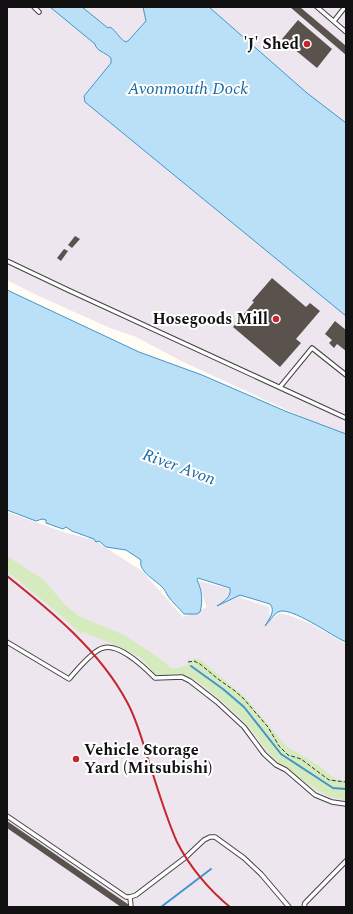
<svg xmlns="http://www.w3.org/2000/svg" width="353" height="914" font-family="Spectral,serif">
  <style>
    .industrial { fill: #eee6ef }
    .green { fill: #d5ebbd }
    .water { fill: #b9e0f7; stroke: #3f96cf }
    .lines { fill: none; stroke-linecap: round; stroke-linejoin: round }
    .stream { stroke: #3f96cf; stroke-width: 2 }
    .building { fill: #5a524d }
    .lane-casing { stroke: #444; stroke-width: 5.5 }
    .path { stroke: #333; stroke-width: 1; stroke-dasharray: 4 2; stroke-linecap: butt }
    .lane { stroke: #fff; stroke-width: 3.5 }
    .rail { stroke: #c4262e; stroke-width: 2 }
    .poi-dot { fill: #c4262e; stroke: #fff; stroke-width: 1.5 }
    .labels { text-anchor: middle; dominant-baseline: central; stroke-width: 4; stroke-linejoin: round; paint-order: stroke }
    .poi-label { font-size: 16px; font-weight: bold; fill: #111; stroke: #fff; text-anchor: end }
    .water-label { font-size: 17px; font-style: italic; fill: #1768a6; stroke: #fff }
  </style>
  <rect width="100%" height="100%" fill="#fffdf5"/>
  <g class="industrial">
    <path d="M 7,7 L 346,7 L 346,437 L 183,362 L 136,337 L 110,328 L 32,293 L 7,280 Z"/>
    <path d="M 7,512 L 72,535 L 72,534 L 88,539 L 89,537 L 142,571 L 183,617 L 207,607 L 197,582 L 199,581 L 242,592 L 241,598 L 269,607 L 270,620 L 279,614 L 283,614 L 291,616 L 309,623 L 346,644 L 346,907 L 7,907 Z"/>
  </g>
  <path class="green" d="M 7,556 L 44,580 L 65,605 L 79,616 L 124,635 L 158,657 L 171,668 L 178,668 L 187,665 L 191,661 L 196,658 L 201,660 L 246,698 L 286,746 L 318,765 L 337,780 L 341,781 L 346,779 L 346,800 C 329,799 318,791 305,782 C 295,774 282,767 273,758 C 264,748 258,737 249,727 C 237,714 201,680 185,675 C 177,672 166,675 158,677 L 140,657 L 113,644 L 83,632 L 81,634 L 58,613 L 7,571 Z"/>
  <g class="water">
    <path d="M 50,7 L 82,7 L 108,28 L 110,27 C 117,31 119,39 126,42 L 129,40 L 146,21 L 143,7 L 209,7 L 307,93 L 346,123 L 346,316 L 85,102 L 84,96 L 111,63 L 111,58 C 105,52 96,51 95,44 Z"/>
    <path d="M 7,290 L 139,352 L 202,375 L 285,411 L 346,434 L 346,642 C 333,637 290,605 278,612 C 273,615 269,622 265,626 C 269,619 276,611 270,604 L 240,595 L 217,606 C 223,602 232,597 230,588 L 198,578 L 197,580 C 202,590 203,601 200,612 L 197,614 L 184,614 C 179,608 172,602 168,596 C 166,593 165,590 163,588 C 156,580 138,572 141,560 L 126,550 L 106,547 L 99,541 L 96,542 L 94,539 L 72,531 L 66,527 L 63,529 L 46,523 L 46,520 L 42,519 L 36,521 L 7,510 Z"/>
  </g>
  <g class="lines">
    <g class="stream">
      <path d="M 191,666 L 223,689 L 244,707 L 281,754 L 333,788 L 346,789"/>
      <path d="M 161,907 L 211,869"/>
    </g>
  </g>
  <g class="building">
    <path d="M 290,7 L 300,7 L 346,46 L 346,55 Z"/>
    <path d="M 298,20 L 332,49 L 317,68 L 282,39 Z"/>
    <path d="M 75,236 L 80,239 L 72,248 L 68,245 Z"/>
    <path d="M 64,249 L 68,251 L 61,261 L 57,258 Z"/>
    <path d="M 272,278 L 306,307 L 310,303 L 320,311 L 296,339 L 301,343 L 280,367 L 233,327 L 254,302 L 252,301 Z"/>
    <path d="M 335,321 L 346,330 L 346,351 L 337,344 L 334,348 L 329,343 L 332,340 L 325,334 Z"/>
    <path d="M 7,821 L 132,907 L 121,907 L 7,828 Z"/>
  </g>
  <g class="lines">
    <defs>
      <g id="lane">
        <path d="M 34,7 L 39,12"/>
        <path d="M 317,7 L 346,32"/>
        <path d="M 334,21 L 345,7"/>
        <path d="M 7,261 L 68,290 L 346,418"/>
        <path d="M 280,387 L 312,348 L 346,375"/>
        <path d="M 7,642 L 69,679 C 76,671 93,650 103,648 C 120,643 145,668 155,678 L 182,677 L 190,681 L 217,702 L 244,727 L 264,754 L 276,765 L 286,770 L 315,795 L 332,802 L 346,804"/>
        <path d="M 7,816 L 126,897 L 130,897 L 136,895 L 186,857 L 204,840 L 210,837 L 215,837 L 244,858 L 261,874 L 289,907"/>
        <path d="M 130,897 L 131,907"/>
        <path d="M 304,907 L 305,903 L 346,861"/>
      </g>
    </defs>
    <use href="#lane" class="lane-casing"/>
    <path class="path" d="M 188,662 L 194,661 L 200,664 L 218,679 L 235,691 L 243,698 L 268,727 L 279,746 L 288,755 L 301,759 L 329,780 L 346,782"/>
    <use href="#lane" class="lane"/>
    <path class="rail" d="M 7,576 C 51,611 100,651 127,702 C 137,720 142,740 148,759 C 157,786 165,815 177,842 C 189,866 209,890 230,907"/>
  </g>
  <g class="poi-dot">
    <circle cx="307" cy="44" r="4"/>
    <circle cx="276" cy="319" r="4"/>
    <circle cx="76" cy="759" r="4"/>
  </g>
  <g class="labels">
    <g class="poi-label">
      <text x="299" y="44">'J' Shed</text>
      <text x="268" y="319">Hosegoods Mill</text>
      <text x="84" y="750" text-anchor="start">Vehicle Storage<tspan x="84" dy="18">Yard (Mitsubishi)</tspan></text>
    </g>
    <g class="water-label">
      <text x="188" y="89">Avonmouth Dock</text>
      <text transform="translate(179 467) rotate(20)">River Avon</text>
    </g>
  </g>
  <rect width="353" height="914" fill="none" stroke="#111111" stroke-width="16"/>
</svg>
